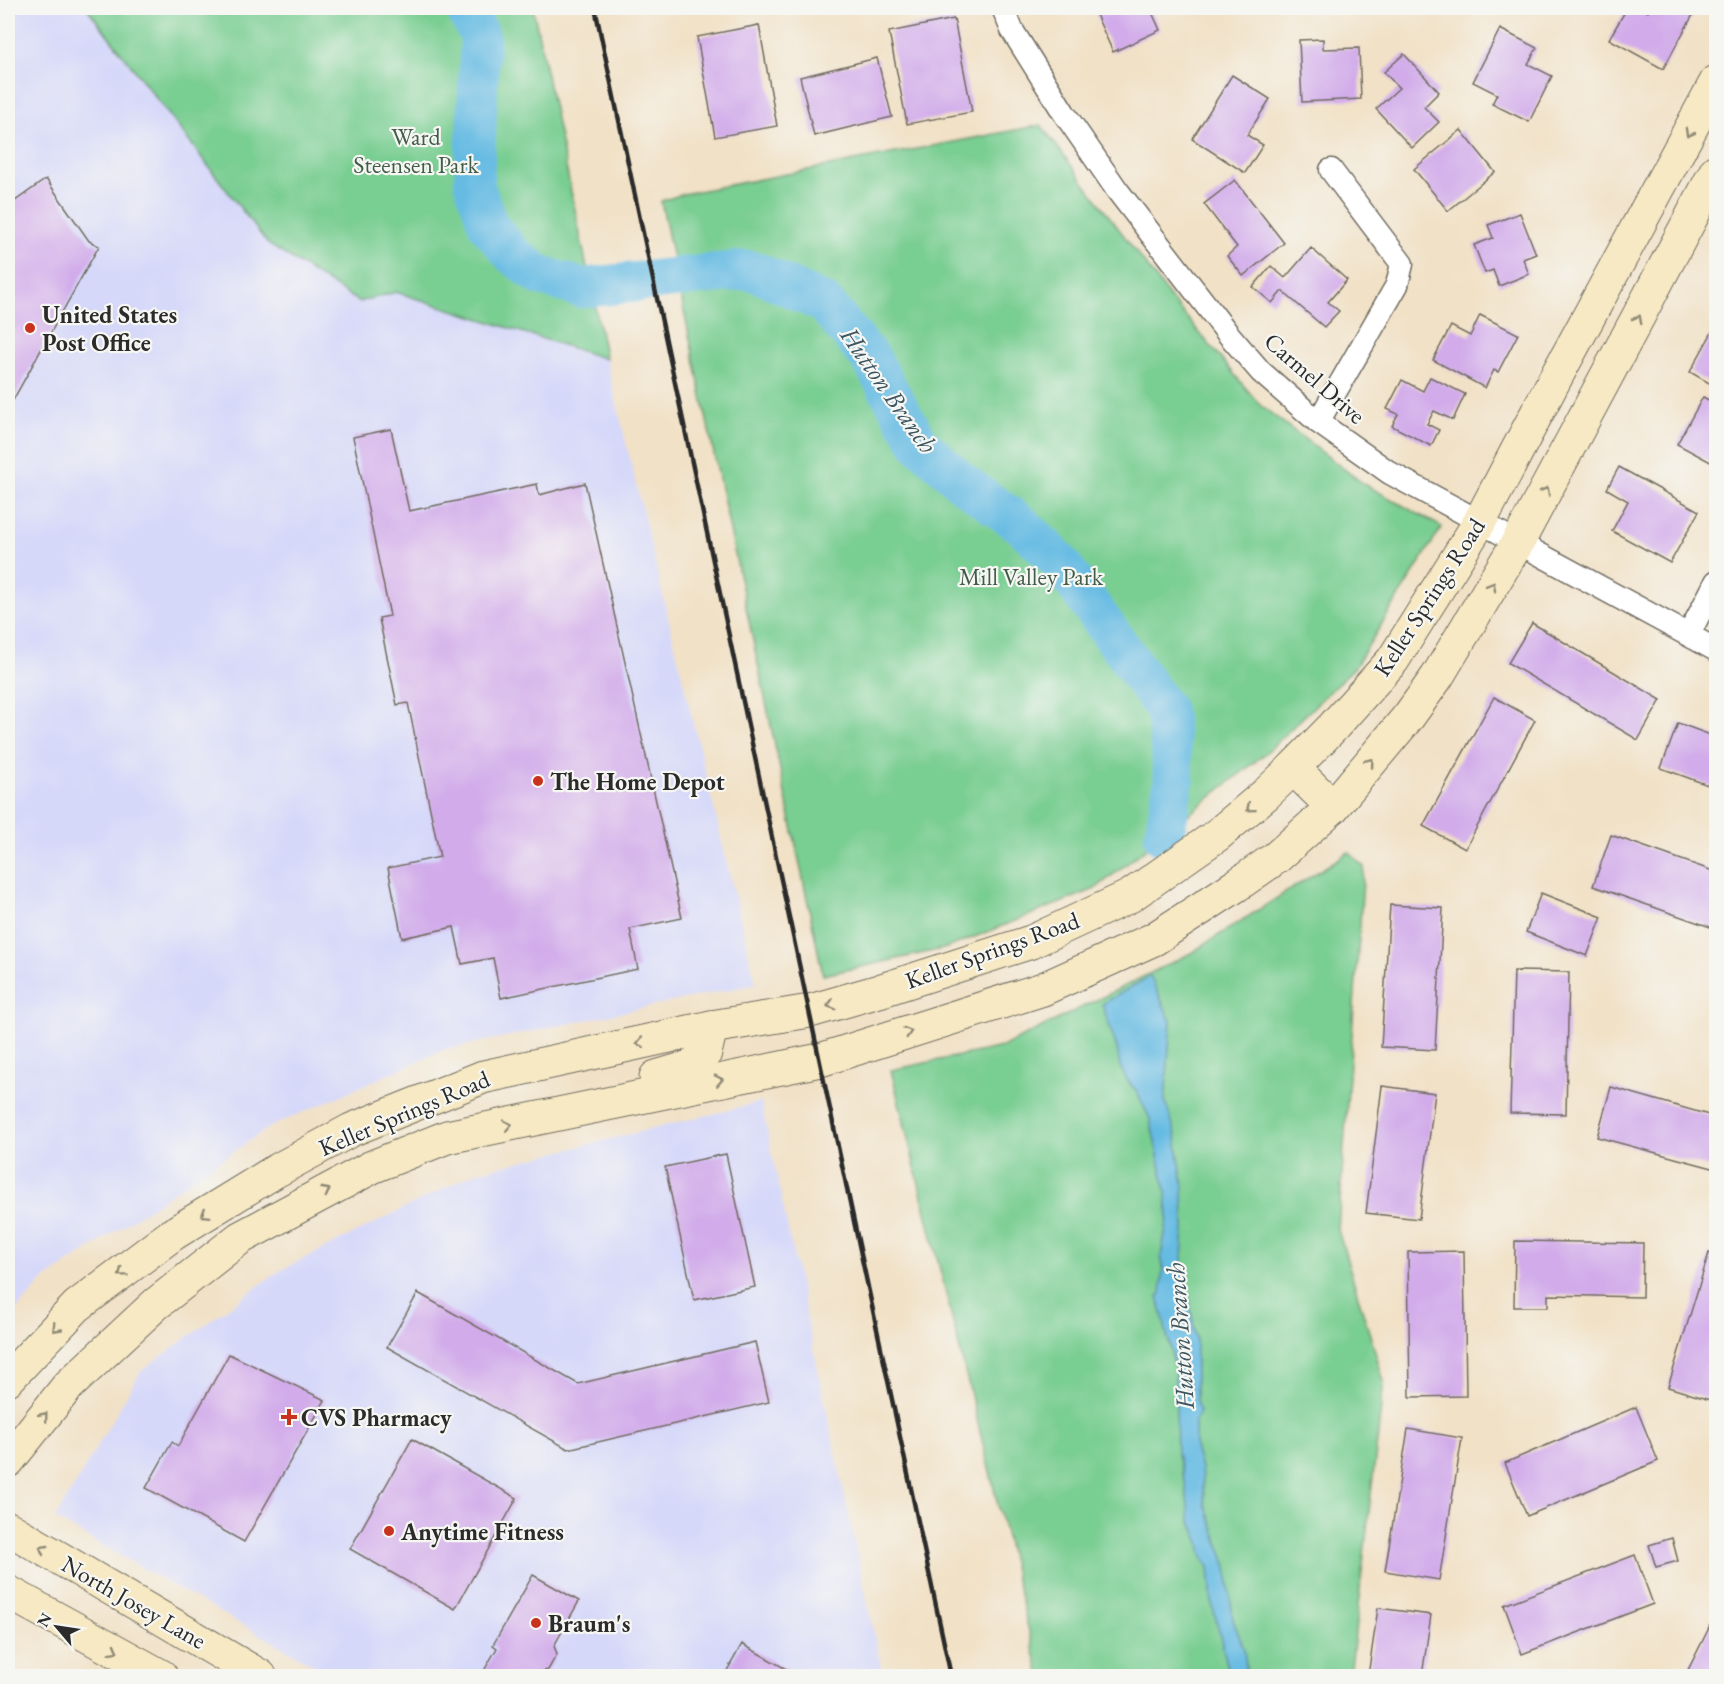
<svg xmlns="http://www.w3.org/2000/svg" width="1724" height="1684" font-family="'EB Garamond',serif">
  <style>
    .built { fill: #d6d8f9 }
    .green { fill: #79ce92; stroke: #527c5e; stroke-width: 1.5 }
    .water { fill: #66bbe3; stroke: #487387; stroke-width: 1.5 }
    .lines { fill: none; stroke-linecap: round; stroke-linejoin: round }
    .river { stroke: #66bbe3; stroke-width: 40 }
    .building { fill: #d2acea }
    .street-casing { stroke: #706b61; stroke-width: 25 }
    .secondary-casing { stroke: #706b61; stroke-width: 35 }
    .street { stroke: #fff; stroke-width: 22 }
    .secondary { stroke: #f6e9c3; stroke-width: 33 }
    .rail { stroke: #2b2b2b; stroke-width: 4.5 }
    .oneway { stroke: #908a77 }
    .poi-dot { fill: #c8321e; stroke: #f6f6f2; stroke-width: 2 }
    .labels { text-anchor: middle; dominant-baseline: central; stroke-width: 4.5; stroke-linejoin: round; paint-order: stroke }
    .park-label { font-size: 24px; fill: #425c4a; stroke: #f6f6f2 }
    .poi-label { font-size: 24px; font-weight: bold; fill: #2b2b2b; stroke: #f6f6f2; text-anchor: start }
    .street-label { font-size: 24px; fill: #2b2b2b; stroke: #f6f6f2 }
    .water-label { font-size: 26px; font-style: italic; fill: #3d5662; stroke: #f6f6f2 }
  </style>
  <rect width="100%" height="100%" fill="#f6f6f2"/>
  <filter id="ink" filterUnits="userSpaceOnUse"><feTurbulence type="fractalNoise" baseFrequency=".0167" numOctaves="2"/><feDisplacementMap in="SourceGraphic" scale="12" xChannelSelector="R" yChannelSelector="G"/><feConvolveMatrix kernelMatrix="1 2 1 2 8 2 1 2 1" color-interpolation-filters="sRGB"/></filter>
  <filter id="wash" filterUnits="userSpaceOnUse"><feTurbulence type="fractalNoise" baseFrequency=".008" numOctaves="4" result="noise"/><feDisplacementMap in="SourceGraphic" scale="24" xChannelSelector="R" yChannelSelector="G"/><feGaussianBlur stdDeviation="1.35" result="paint"/><feColorMatrix in="noise" values="0 0 0 0 0 0 0 0 0 0 0 0 0 0 0 0 0 1.4 0 .05"/><feComposite in="paint" operator="in"/></filter>
  <g filter="url(#wash)">
    <rect width="100%" height="100%" fill="#f1e1c6"/>
    <g class="built">
      <path d="M 8,8 L 87,8 L 268,244 L 359,302 L 396,292 L 606,359 L 756,984 L 443,1050 L 270,1127 L 46,1278 L 8,1319 Z"/>
      <path d="M 761,1102 L 883,1676 L 333,1676 L 55,1519 L 141,1371 L 279,1271 L 477,1172 Z"/>
    </g>
    <g class="green">
      <path d="M 87,8 L 533,8 L 606,359 L 396,292 L 359,302 L 268,244 Z"/>
      <path d="M 1041,125 L 1173,301 L 1260,405 L 1364,484 L 1442,527 L 1355,667 L 1266,753 L 1095,889 L 947,948 L 823,975 L 661,201 L 683,194 Z"/>
      <path d="M 1349,852 L 1364,867 L 1338,1230 L 1384,1381 L 1350,1676 L 1040,1676 L 891,1070 L 1002,1047 L 1191,953 Z"/>
    </g>
    <path class="water" d="M 1150,976 L 1171,1021 L 1165,1101 L 1175,1132 L 1183,1183 L 1184,1229 L 1182,1258 L 1196,1339 L 1196,1400 L 1200,1412 L 1195,1422 L 1195,1447 L 1201,1469 L 1205,1504 L 1227,1567 L 1233,1620 L 1244,1649 L 1247,1676 L 1230,1676 L 1212,1604 L 1209,1567 L 1202,1555 L 1200,1543 L 1190,1520 L 1185,1482 L 1177,1455 L 1175,1368 L 1158,1297 L 1161,1293 L 1163,1266 L 1161,1256 L 1168,1218 L 1166,1192 L 1150,1119 L 1137,1092 L 1127,1080 L 1120,1067 L 1117,1048 L 1102,1004 Z"/>
    <g class="lines">
      <path class="river" d="M 465,8 L 480,36 L 474,184 L 488,225 L 513,255 L 539,275 L 582,288 L 746,270 L 757,272 L 825,304 L 871,359 L 903,416 L 920,444 L 964,484 L 1022,525 L 1059,561 L 1166,711 L 1174,779 L 1164,837"/>
    </g>
    <g id="blocks">
      <g class="building">
        <path d="M 1093,8 L 1150,8 L 1160,30 L 1113,52 Z"/>
        <path d="M 1627,8 L 1640,8 L 1648,12 L 1651,8 L 1688,8 L 1695,11 L 1663,69 L 1609,39 Z"/>
        <path d="M 954,19 L 972,112 L 907,124 L 889,32 Z"/>
        <path d="M 759,25 L 777,126 L 715,137 L 697,37 Z"/>
        <path d="M 1500,29 L 1537,48 L 1528,64 L 1552,76 L 1529,122 L 1492,104 L 1497,94 L 1473,82 Z"/>
        <path d="M 1323,39 L 1323,49 L 1359,48 L 1361,99 L 1302,102 L 1299,40 Z"/>
        <path d="M 1404,54 L 1439,92 L 1424,107 L 1439,122 L 1412,148 L 1376,109 L 1399,88 L 1384,72 Z"/>
        <path d="M 877,58 L 892,117 L 814,136 L 800,77 Z"/>
        <path d="M 1232,75 L 1270,99 L 1247,135 L 1263,145 L 1245,173 L 1192,139 Z"/>
        <path d="M 1461,130 L 1495,172 L 1448,211 L 1414,169 Z"/>
        <path d="M 46,179 L 89,241 L 99,246 L 8,409 L 8,196 L 15,201 Z"/>
        <path d="M 1235,180 L 1284,243 L 1243,276 L 1227,256 L 1237,247 L 1204,204 Z"/>
        <path d="M 1520,213 L 1536,254 L 1523,259 L 1529,274 L 1499,286 L 1493,270 L 1485,273 L 1474,245 L 1493,238 L 1488,225 Z"/>
        <path d="M 1311,248 L 1347,280 L 1328,302 L 1339,311 L 1324,327 L 1282,291 L 1272,303 L 1253,287 L 1271,266 L 1285,278 Z"/>
        <path d="M 1480,315 L 1518,334 L 1498,372 L 1494,370 L 1485,388 L 1433,360 L 1451,326 L 1470,336 Z"/>
        <path d="M 1716,325 L 1716,387 L 1690,372 Z"/>
        <path d="M 1430,377 L 1465,394 L 1453,420 L 1434,411 L 1427,424 L 1439,430 L 1431,446 L 1392,426 L 1398,414 L 1387,409 L 1402,380 L 1423,391 Z"/>
        <path d="M 1703,397 L 1716,404 L 1716,465 L 1677,444 Z"/>
        <path d="M 391,429 L 409,511 L 537,484 L 539,495 L 585,483 L 682,918 L 630,929 L 638,969 L 501,998 L 493,958 L 462,964 L 454,927 L 402,938 L 388,868 L 440,857 L 408,703 L 397,705 L 379,618 L 390,616 L 353,437 Z"/>
        <path d="M 1619,467 L 1699,511 L 1670,563 L 1612,531 L 1628,501 L 1607,489 Z"/>
        <path d="M 1532,623 L 1661,700 L 1638,740 L 1508,663 Z"/>
        <path d="M 1494,697 L 1535,720 L 1465,849 L 1423,826 Z"/>
        <path d="M 1678,723 L 1716,737 L 1716,788 L 1661,768 Z"/>
        <path d="M 1611,835 L 1716,872 L 1716,929 L 1593,886 Z"/>
        <path d="M 1541,893 L 1602,917 L 1587,956 L 1526,932 Z"/>
        <path d="M 1390,905 L 1443,908 L 1435,1050 L 1381,1047 Z"/>
        <path d="M 1514,971 L 1569,972 L 1566,1114 L 1510,1113 Z"/>
        <path d="M 1382,1086 L 1435,1093 L 1419,1219 L 1366,1213 Z"/>
        <path d="M 1611,1087 L 1716,1117 L 1716,1169 L 1597,1137 Z"/>
        <path d="M 726,1154 L 755,1287 L 694,1300 L 665,1167 Z"/>
        <path d="M 1515,1241 L 1643,1243 L 1642,1297 L 1548,1295 L 1548,1307 L 1514,1307 Z"/>
        <path d="M 1464,1251 L 1466,1396 L 1410,1397 L 1408,1252 Z"/>
        <path d="M 1709,1253 L 1716,1256 L 1716,1402 L 1668,1387 Z"/>
        <path d="M 418,1293 L 578,1384 L 755,1342 L 769,1402 L 568,1449 L 387,1347 Z"/>
        <path d="M 229,1354 L 325,1400 L 244,1542 L 146,1488 L 172,1442 L 178,1446 Z"/>
        <path d="M 1636,1407 L 1658,1461 L 1527,1516 L 1505,1463 Z"/>
        <path d="M 1408,1429 L 1462,1438 L 1439,1580 L 1385,1571 Z"/>
        <path d="M 412,1439 L 517,1498 L 455,1609 L 350,1549 Z"/>
        <path d="M 1672,1538 L 1678,1561 L 1656,1567 L 1649,1545 Z"/>
        <path d="M 1635,1555 L 1653,1604 L 1522,1654 L 1504,1605 Z"/>
        <path d="M 533,1575 L 579,1601 L 554,1646 L 557,1654 L 548,1670 L 540,1672 L 537,1676 L 481,1676 L 497,1648 L 493,1645 Z"/>
        <path d="M 1378,1608 L 1431,1615 L 1422,1676 L 1368,1676 Z"/>
        <path d="M 1713,1620 L 1716,1622 L 1716,1676 L 1700,1676 L 1688,1670 Z"/>
        <path d="M 742,1644 L 788,1670 L 785,1676 L 724,1676 Z"/>
      </g>
    </g>
  </g>
  <g filter="url(#ink)">
    <use href="#blocks" fill-opacity="0" stroke="#706b61" stroke-width="1.5"/>
    <g class="lines">
      <defs>
        <g id="street">
          <path d="M 1003,8 L 1012,30 L 1064,113 L 1117,190 L 1229,335 L 1261,372 L 1318,422 L 1390,473 L 1716,650"/>
          <path d="M 1318,422 L 1397,285 L 1402,264 L 1331,170"/>
          <path d="M 1689,634 L 1716,582"/>
        </g>
        <g id="secondary">
          <path d="M 1293,768 L 1333,807"/>
          <path d="M 656,1077 L 693,1066 L 705,1053 L 711,1027"/>
          <path d="M 8,1379 L 77,1306 L 173,1234 L 274,1172 L 351,1130 L 483,1077 L 711,1027 L 810,1011 L 879,991 L 1031,942 L 1130,896 L 1216,836 L 1266,794 L 1293,768 L 1333,727 L 1393,660 L 1479,523 L 1556,377 L 1716,82"/>
          <path d="M 8,1461 L 68,1386 L 156,1304 L 240,1238 L 372,1167 L 447,1137 L 820,1060 L 1043,989 L 1154,939 L 1237,885 L 1277,857 L 1333,807 L 1409,716 L 1437,677 L 1518,542 L 1716,171"/>
          <path d="M 8,1528 L 260,1676"/>
          <path d="M 8,1592 L 161,1676"/>
        </g>
      </defs>
      <use href="#street" class="street-casing"/>
      <use href="#secondary" class="secondary-casing"/>
      <use href="#street" class="street"/>
      <use href="#secondary" class="secondary"/>
      <path class="rail" d="M 595,8 L 951,1676"/>
    </g>
    <defs><path id="oneway-chevron" d="M-2-3.5L2.5 0L-2 3.5" fill="none" stroke-width="1.6" stroke-linecap="round" stroke-linejoin="round" transform="scale(1.5)"/></defs>
    <g class="oneway">
      <use href="#oneway-chevron" transform="translate(1689 133) rotate(119)"/>
      <use href="#oneway-chevron" transform="translate(1638 319) rotate(-62)"/>
      <use href="#oneway-chevron" transform="translate(1546 491) rotate(-62)"/>
      <use href="#oneway-chevron" transform="translate(1492 586) rotate(-60)"/>
      <use href="#oneway-chevron" transform="translate(1370 762) rotate(-50)"/>
      <use href="#oneway-chevron" transform="translate(1250 808) rotate(140)"/>
      <use href="#oneway-chevron" transform="translate(831 1005) rotate(164)"/>
      <use href="#oneway-chevron" transform="translate(908 1032) rotate(-18)"/>
      <use href="#oneway-chevron" transform="translate(640 1043) rotate(168)"/>
      <use href="#oneway-chevron" transform="translate(719 1080) rotate(-12)"/>
      <use href="#oneway-chevron" transform="translate(508 1125) rotate(-12)"/>
      <use href="#oneway-chevron" transform="translate(326 1191) rotate(-28)"/>
      <use href="#oneway-chevron" transform="translate(205 1214) rotate(148)"/>
      <use href="#oneway-chevron" transform="translate(122 1273) rotate(143)"/>
      <use href="#oneway-chevron" transform="translate(56 1328) rotate(134)"/>
      <use href="#oneway-chevron" transform="translate(44 1416) rotate(-51)"/>
      <use href="#oneway-chevron" transform="translate(43 1549) rotate(-150)"/>
      <use href="#oneway-chevron" transform="translate(114 1650) rotate(29)"/>
    </g>
  </g>
  <g class="poi-dot">
    <circle cx="30" cy="328" r="6"/>
    <circle cx="538" cy="781" r="6"/>
    <path d="M286 1408h6v6h6v6h-6v6h-6v-6h-6v-6h6z"/>
    <circle cx="389" cy="1531" r="6"/>
    <circle cx="536" cy="1623" r="6"/>
  </g>
  <g class="labels">
    <g class="park-label">
      <text x="416" y="136">Ward<tspan x="416" dy="28">Steensen Park</tspan></text>
      <text x="1031" y="576">Mill Valley Park</text>
    </g>
    <g class="poi-label">
      <text x="42" y="314">United States<tspan x="42" dy="28">Post Office</tspan></text>
      <text x="550" y="781">The Home Depot</text>
      <text x="301" y="1417">CVS Pharmacy</text>
      <text x="401" y="1531">Anytime Fitness</text>
      <text x="548" y="1623">Braum's</text>
    </g>
    <g class="street-label">
      <text transform="translate(1315 378) rotate(41)">Carmel Drive</text>
      <text transform="translate(1429 597) rotate(-57)">Keller Springs Road</text>
      <text transform="translate(992 950) rotate(-20)">Keller Springs Road</text>
      <text transform="translate(404 1113) rotate(-23)">Keller Springs Road</text>
      <text transform="translate(134 1602) rotate(30)">North Josey Lane</text>
    </g>
    <g class="water-label">
      <text transform="translate(889 390) rotate(55)">Hutton Branch</text>
      <text transform="translate(1180 1336) rotate(-94)">Hutton Branch</text>
    </g>
  </g>
  <rect width="1724" height="1684" fill="none" stroke="#f6f6f2" stroke-width="30"/>
  <g transform="translate(57 1627) rotate(299)" stroke="#f6f6f2" stroke-width="4.5" paint-order="stroke">
  <path d="M0-4.5L10 22L0 15L-10 22Z" fill="#2b2b2b"/>
  <text y="-9" font-size="16" font-weight="bold" text-anchor="middle" fill="#2b2b2b">N</text>
  </g>
</svg>
